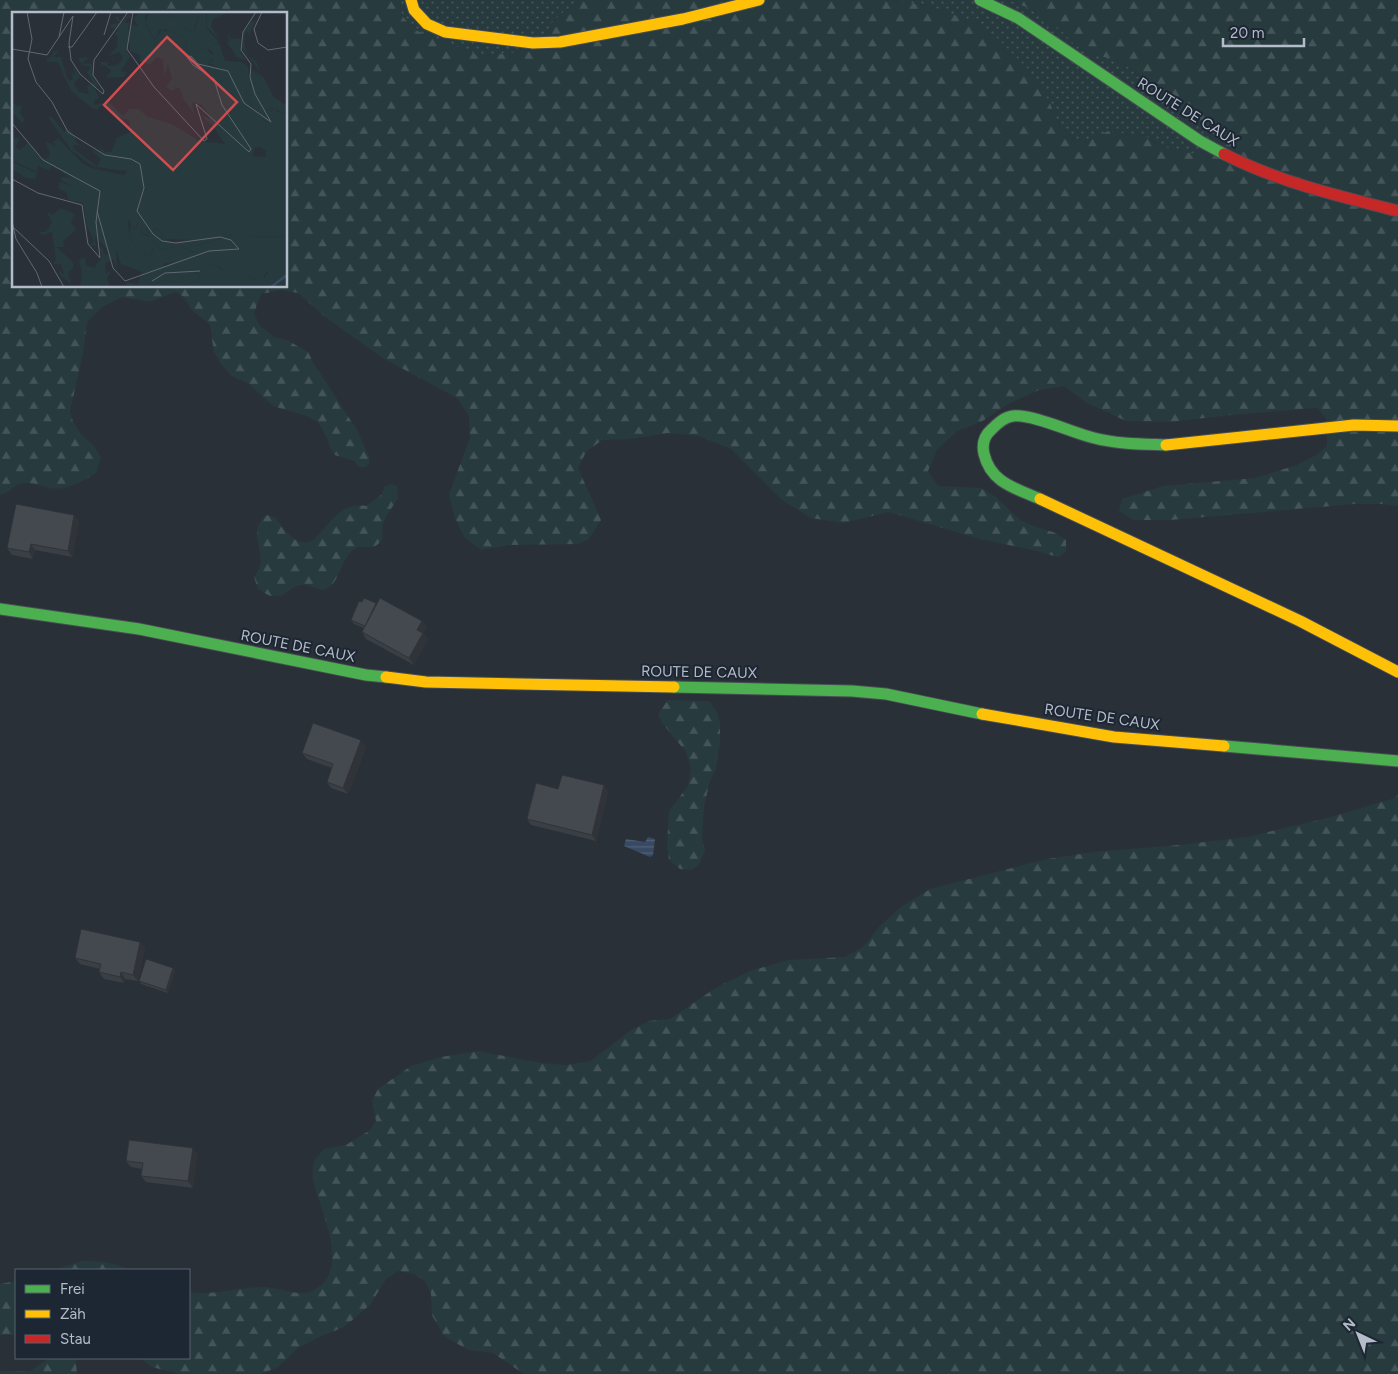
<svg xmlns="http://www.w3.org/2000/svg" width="1398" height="1374" font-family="Figtree,sans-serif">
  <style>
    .green { fill: url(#green-dots) }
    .forest { fill: url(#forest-firs); fill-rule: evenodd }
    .water { fill: url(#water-rules) }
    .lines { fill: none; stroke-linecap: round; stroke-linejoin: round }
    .fast-casing { stroke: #484c53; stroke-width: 13 }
    .slow-casing { stroke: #484c53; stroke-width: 13 }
    .jam-casing { stroke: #484c53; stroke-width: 13 }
    .fast { stroke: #4caf50; stroke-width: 11 }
    .slow { stroke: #ffc107; stroke-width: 11 }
    .jam { stroke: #c62828; stroke-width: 11 }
    .wall { fill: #3a3f45 }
    .shaded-wall { fill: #303338 }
    .building { fill: #444950; stroke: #303338 }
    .labels { text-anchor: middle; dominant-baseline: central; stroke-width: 4; stroke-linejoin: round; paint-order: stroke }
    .street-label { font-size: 15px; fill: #b4bcc9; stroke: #1d2633 }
    .inset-river { fill: none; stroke: #384963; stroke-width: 2.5 }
    .inset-road { fill: none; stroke: #616872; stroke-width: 1 }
    .view { fill: #ce4d50; fill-opacity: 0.15; stroke: #ce4d50; stroke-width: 2.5 }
    .inset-edge { fill: none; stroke: #b4bcc9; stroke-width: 2.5 }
  </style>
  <defs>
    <pattern id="green-dots" width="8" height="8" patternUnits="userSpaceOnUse" patternTransform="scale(1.25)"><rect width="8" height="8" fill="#273a3e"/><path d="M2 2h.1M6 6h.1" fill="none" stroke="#445559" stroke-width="1.8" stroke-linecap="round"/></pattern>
    <pattern id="forest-firs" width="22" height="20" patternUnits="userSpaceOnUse" patternTransform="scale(1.25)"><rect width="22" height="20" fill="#273a3e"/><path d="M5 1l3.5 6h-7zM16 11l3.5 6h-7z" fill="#445559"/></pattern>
    <pattern id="water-rules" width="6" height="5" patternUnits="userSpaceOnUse" patternTransform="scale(1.25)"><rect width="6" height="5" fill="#384963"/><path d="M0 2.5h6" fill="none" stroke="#526178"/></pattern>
  </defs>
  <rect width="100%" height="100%" fill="#2a3038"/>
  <g class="green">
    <path d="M 399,0 L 586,0 L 573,6 L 561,14 L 552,23 L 548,35 L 528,51 L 481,56 L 414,30 L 402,16 Z"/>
    <path d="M 887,0 L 1009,0 L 1033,10 L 1060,29 L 1073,43 L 1088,53 L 1112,59 L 1126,65 L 1144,82 L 1210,126 L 1212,136 L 1200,153 L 1190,153 L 1164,147 L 1145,136 L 1108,132 L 1086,142 L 1074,138 L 1060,127 L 1049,101 L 974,23 L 927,5 Z"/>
  </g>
  <g class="forest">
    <path d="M 0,0 L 399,0 L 402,16 L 415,30 L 481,56 L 529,51 L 548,35 L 552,23 L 561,14 L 573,6 L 586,0 L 887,0 L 927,5 L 974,22 L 995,36 L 1029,70 L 1049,101 L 1060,127 L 1074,138 L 1086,142 L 1108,131 L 1145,136 L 1164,147 L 1190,153 L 1200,153 L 1212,136 L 1210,126 L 1164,98 L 1126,65 L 1112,59 L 1088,53 L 1073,43 L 1060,29 L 1033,10 L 1009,0 L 1398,0 L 1398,506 L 1381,504 L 1355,504 L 1170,520 L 1133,520 L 1119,511 L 1122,499 L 1163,486 L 1255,478 L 1297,465 L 1318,454 L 1327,446 L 1327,420 L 1317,408 L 1231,415 L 1170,422 L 1126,421 L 1087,403 L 1064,386 L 1039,390 L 1008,404 L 981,422 L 957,431 L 937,450 L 928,471 L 938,486 L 981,488 L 996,497 L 1020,520 L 1039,528 L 1056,533 L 1066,540 L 1066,552 L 1058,557 L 1037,551 L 976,538 L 889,512 L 844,523 L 811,518 L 782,500 L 731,449 L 699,436 L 668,433 L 630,439 L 602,440 L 586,452 L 578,468 L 601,520 L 589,539 L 578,544 L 509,545 L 481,550 L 465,538 L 455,518 L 449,494 L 470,438 L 469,416 L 457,398 L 381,357 L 324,316 L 298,293 L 281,290 L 261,294 L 254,313 L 260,326 L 274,337 L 287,340 L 308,352 L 314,364 L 357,430 L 369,457 L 369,463 L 366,467 L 359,467 L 354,461 L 335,455 L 330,448 L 327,438 L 318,422 L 307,416 L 273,406 L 249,384 L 232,376 L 221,364 L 214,352 L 210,325 L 191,309 L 184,297 L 175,292 L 150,302 L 122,297 L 102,307 L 87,322 L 83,354 L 70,411 L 73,422 L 81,434 L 94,446 L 101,458 L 96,473 C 83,481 66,491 51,488 C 40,486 31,481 20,484 C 12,486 10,493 0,495 ZM 14,14 L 286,14 L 286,286 L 14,286 Z"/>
    <path d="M 391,484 L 397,486 L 398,498 C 393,506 387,514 383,524 C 381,531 385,536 380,542 C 372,552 363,544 356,548 C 342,556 341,576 331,586 C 322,594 315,586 306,585 C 292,582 286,599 272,596 C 268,596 262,591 258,589 L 254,577 C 256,574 259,569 260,566 C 264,548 247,529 267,515 L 276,518 C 283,529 297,549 313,540 C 315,539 319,534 321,532 C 335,517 342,503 366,506 L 381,495 L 385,486 Z"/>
    <path d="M 668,700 L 709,701 L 717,712 L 720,723 L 720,743 L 716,768 L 709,784 L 704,807 L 702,838 L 705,851 L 699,865 L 691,870 L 680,869 L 669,860 L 667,846 L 669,811 L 688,786 L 691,768 L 686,752 L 663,724 L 658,714 Z"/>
    <path d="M 1398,795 L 1398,1374 L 524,1374 L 493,1353 L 468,1350 L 444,1336 L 432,1315 L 431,1293 L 425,1281 L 414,1274 L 398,1271 L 386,1279 L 370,1305 L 344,1327 L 319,1337 L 298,1348 L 278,1367 L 261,1374 L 179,1374 L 152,1367 L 140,1358 L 189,1358 L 189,1292 C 214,1296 239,1287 265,1287 C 280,1288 300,1298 314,1290 C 352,1270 320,1210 313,1180 C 312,1175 313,1167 314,1161 L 324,1149 L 346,1145 L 370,1130 L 376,1121 L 372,1101 L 378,1089 L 411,1066 L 441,1057 L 478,1051 L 541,1063 L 565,1065 L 591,1061 L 631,1030 L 649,1021 L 670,1019 L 717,987 L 750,971 L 789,960 L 845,957 L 863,947 L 879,927 L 901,907 L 930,889 L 1047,859 L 1094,852 L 1179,845 L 1247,837 L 1327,818 L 1392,799 Z"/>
    <path d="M 82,1261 C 102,1261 112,1262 130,1270 L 54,1270 Z"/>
    <path d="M 16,1281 L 16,1335 L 0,1335 L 0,1284 Z"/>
    <path d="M 50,1358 L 79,1358 L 76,1361 L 77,1374 L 0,1374 L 0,1371 L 30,1371 Z"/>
  </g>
  <path class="water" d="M 648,837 L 655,839 L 653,855 L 650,857 L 624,846 L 626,839 L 645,842 Z"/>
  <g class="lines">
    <defs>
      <g id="fast">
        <path d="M 980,0 L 1018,18 L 1200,141 L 1224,154"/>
        <path d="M 1040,499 C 1015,488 991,483 984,454 C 982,445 984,436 991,430 C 997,424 1004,417 1013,416 C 1033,414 1073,433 1094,438 C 1117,444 1142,444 1166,445"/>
        <path d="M 0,609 L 139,629 L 366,675 L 386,677"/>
        <path d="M 674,687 L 852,691 L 886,694 L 982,714"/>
        <path d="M 1224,746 L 1398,761"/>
      </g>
      <g id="slow">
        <path d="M 411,0 L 414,10 L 427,24 L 445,32 L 533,43 L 560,42 L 683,19 L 759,0"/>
        <path d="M 1166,445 L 1354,425 L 1398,426"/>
        <path d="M 1040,499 L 1300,621 L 1398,672"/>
        <path d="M 386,677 L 426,682 L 674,687"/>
        <path d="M 982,714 L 1114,737 L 1224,746"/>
      </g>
      <path id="jam" d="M 1224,154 C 1279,182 1338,196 1398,211"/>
    </defs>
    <use href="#fast" class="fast-casing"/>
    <use href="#slow" class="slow-casing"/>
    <use href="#jam" class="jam-casing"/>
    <use href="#fast" class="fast"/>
    <use href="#slow" class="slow"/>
    <use href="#jam" class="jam"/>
  </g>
  <g class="wall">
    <path d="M 74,515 L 79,522 L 72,557 L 35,550 L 33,559 L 12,555 L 7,548 Z"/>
    <path d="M 377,604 L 422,621 L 427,627 L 423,633 L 428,639 L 414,665 L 366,639 L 362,632 L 364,628 L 354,624 L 351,620 Z"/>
    <path d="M 366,747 L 348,794 L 331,788 L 327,782 L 332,768 L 307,759 L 302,753 Z"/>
    <path d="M 604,785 L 608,792 L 596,841 L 531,825 L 527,819 L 558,789 Z"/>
    <path d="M 140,942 L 145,948 L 138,981 L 125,979 L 124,983 L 104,979 L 99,972 L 100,969 L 80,964 L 75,958 Z"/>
    <path d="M 173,968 L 175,971 L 168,993 L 141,984 L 139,981 Z"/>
    <path d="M 197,1154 L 193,1188 L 146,1182 L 141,1176 L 142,1169 L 131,1167 L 126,1161 Z"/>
  </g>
  <g class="shaded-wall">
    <path d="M 74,515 L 79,522 L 72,557 L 68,551 Z"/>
    <path d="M 31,544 L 35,550 L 33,559 L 29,552 Z"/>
    <path d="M 422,621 L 427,627 L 423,633 L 428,639 L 414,665 L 409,658 L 417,630 Z"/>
    <path d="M 361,740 L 366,747 L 348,794 L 343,788 Z"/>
    <path d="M 604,785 L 608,792 L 596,841 L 592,835 Z"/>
    <path d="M 140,942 L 145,948 L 138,981 L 133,975 Z"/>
    <path d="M 173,968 L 175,971 L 168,993 L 166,990 Z"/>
    <path d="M 121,972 L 125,979 L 124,983 L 120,977 Z"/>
    <path d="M 193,1148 L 197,1154 L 193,1188 L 188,1181 Z"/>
  </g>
  <g class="building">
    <path d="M 16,504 L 74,515 L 68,551 L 31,544 L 29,552 L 7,548 Z"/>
    <path d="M 364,598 L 376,603 L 365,626 L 351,620 L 359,601 L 362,602 Z"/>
    <path d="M 380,598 L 422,621 L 417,630 L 423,633 L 409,658 L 362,632 Z"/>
    <path d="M 313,723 L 361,740 L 343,788 L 327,782 L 333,764 L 302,753 Z"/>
    <path d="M 562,775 L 604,785 L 592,835 L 527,819 L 536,783 L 558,789 Z"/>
    <path d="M 81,929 L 140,942 L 133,975 L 121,972 L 120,977 L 99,972 L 101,964 L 75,958 Z"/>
    <path d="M 146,959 L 173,968 L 166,990 L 139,981 Z"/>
    <path d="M 129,1140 L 193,1148 L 188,1181 L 141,1176 L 143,1163 L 126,1161 Z"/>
  </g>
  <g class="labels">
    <g class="street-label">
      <text transform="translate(1188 112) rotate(32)">ROUTE DE CAUX</text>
      <text transform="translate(298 646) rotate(11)">ROUTE DE CAUX</text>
      <text transform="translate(699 672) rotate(1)">ROUTE DE CAUX</text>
      <text transform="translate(1102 717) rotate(8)">ROUTE DE CAUX</text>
    </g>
  </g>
  <g transform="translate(12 12)">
    <rect width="275" height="275" fill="#2a3038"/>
    <path d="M 137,0 L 155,0 L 178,20 L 183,18 L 187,3 L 194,0 L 195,17 L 207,30 L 195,37 L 202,45 L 195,52 L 216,59 L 215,66 L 205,70 L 208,88 L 202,82 L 197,55 L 179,52 L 175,47 L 175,43 L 179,43 L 184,48 L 182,43 L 192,38 L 181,41 L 175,38 L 174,26 L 156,18 L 148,17 L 143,28 L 133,10 ZM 195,0 L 218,0 L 201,7 L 199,14 L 208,29 L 195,15 ZM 240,56 L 252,66 L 261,84 L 275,94 L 273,102 L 259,95 L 260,100 L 254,97 L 259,106 L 257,112 L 239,98 L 240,93 L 235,87 L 234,74 L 245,71 L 248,65 ZM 118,206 L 119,217 L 124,217 L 126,209 L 131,216 L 130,221 L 137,226 L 138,221 L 133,218 L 137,215 L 142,219 L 142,216 L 149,219 L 152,224 L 146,224 L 159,230 L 181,228 L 185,234 L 220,223 L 230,228 L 235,225 L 275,224 L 275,242 L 255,258 L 251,268 L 243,268 L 222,255 L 210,258 L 206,253 L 189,256 L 182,261 L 188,262 L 186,268 L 176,275 L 176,272 L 168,275 L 166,271 L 154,268 L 138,273 L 132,268 L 132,263 L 183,240 L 167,234 L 149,238 L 139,227 L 143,235 L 135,247 L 133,239 L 125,238 L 118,227 Z" fill="#273a3e"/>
    <path d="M 137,0 L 133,5 L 134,13 L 143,28 L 151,16 L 152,20 L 156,18 L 174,26 L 175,38 L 181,41 L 207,31 L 213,49 L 230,50 L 236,55 L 237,67 L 240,58 L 248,65 L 245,71 L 234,74 L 234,83 L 240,95 L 255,111 L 259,108 L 254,97 L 260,100 L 261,94 L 264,99 L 273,102 L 275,96 L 275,224 L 235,225 L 231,229 L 220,223 L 184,234 L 181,228 L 148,227 L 145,223 L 151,225 L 150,220 L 143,216 L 141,220 L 137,215 L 133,218 L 138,222 L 136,226 L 136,223 L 128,220 L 131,215 L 126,214 L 126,209 L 124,216 L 119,217 L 118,206 L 116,211 L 118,227 L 125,237 L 133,237 L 134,246 L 142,238 L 139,227 L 149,238 L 167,234 L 184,241 L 185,244 L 152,252 L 151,256 L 131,265 L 138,273 L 154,268 L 166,271 L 168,275 L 112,273 L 116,270 L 126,273 L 130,260 L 109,252 L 104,238 L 105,259 L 101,247 L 93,252 L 94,262 L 100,257 L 95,266 L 98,275 L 68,275 L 70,262 L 67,248 L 73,246 L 74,253 L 82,256 L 90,245 L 88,237 L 90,235 L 92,242 L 97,243 L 94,236 L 83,224 L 84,234 L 78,233 L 82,229 L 75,214 L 71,191 L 56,188 L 55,181 L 46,176 L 48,170 L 61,175 L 49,168 L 50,165 L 60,166 L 40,154 L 37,159 L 26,154 L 25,160 L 2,149 L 0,115 L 2,125 L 8,126 L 4,135 L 8,138 L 16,131 L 34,152 L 30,145 L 34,147 L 38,142 L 33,129 L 44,134 L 41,130 L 46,126 L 71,152 L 83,157 L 112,163 L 115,159 L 83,155 L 76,151 L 59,138 L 36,105 L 40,105 L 52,120 L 58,117 L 66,132 L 74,137 L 65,133 L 61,133 L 62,137 L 85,154 L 89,147 L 79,138 L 91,141 L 84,131 L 93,140 L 99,140 L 105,126 L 118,120 L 117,108 L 104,105 L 98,97 L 90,93 L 85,98 L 80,96 L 59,79 L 46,50 L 36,50 L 37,55 L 34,45 L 39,46 L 41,39 L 47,40 L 41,45 L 49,45 L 55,66 L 58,69 L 61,67 L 59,59 L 63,64 L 61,54 L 68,65 L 62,71 L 67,80 L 77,82 L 75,74 L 81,71 L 75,60 L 79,55 L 70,53 L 66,46 L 78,45 L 70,51 L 80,52 L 80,62 L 86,73 L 83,76 L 87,86 L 82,89 L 82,93 L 90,91 L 95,95 L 93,89 L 95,88 L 111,104 L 117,97 L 127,97 L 136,105 L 160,112 L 187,129 L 213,132 L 201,114 L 188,103 L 201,108 L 190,93 L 180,91 L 182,102 L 172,88 L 168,77 L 164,75 L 160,79 L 154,75 L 160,66 L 156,52 L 152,65 L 151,48 L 145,45 L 138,53 L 128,49 L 128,43 L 118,39 L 117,24 L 114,36 L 118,45 L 109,59 L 114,60 L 112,65 L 94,66 L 99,59 L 92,53 L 89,55 L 89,50 L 96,50 L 95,54 L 105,53 L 111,47 L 108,40 L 96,44 L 105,35 L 106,26 L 103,22 L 106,17 L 98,16 L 99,12 L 108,11 L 103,6 L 105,3 L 110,11 L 116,3 L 119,3 L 112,11 L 117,11 L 116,22 L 120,13 L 126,14 L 122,7 L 126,1 ZM 196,37 L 201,40 L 200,50 L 190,48 L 216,60 L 213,63 L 215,66 L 205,70 L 209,84 L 206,85 L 202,82 L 197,55 L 179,52 L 175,46 L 179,43 L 185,50 L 190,51 L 182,43 ZM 248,135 L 254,139 L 254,145 L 240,144 L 243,136 ZM 155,0 L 191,0 L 186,5 L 182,19 L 178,20 ZM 240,9 L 243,10 L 236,24 L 236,19 L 233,22 L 232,31 L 236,44 L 244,49 L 249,61 L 230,36 L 232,20 ZM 217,21 L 218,26 L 229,27 L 228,40 L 234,48 L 225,45 L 215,31 L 218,28 L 215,25 ZM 0,87 L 4,94 L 10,94 L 8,101 L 13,108 L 10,111 L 0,100 ZM 0,150 L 25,161 L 24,167 L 14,166 L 0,157 ZM 49,196 L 63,202 L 59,210 L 64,218 L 51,229 L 52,235 L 44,235 L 61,250 L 61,257 L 56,260 L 59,272 L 48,263 L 47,258 L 52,262 L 49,252 L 41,252 L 44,248 L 40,220 L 31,223 L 27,220 L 34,220 L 40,210 L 34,199 L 40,203 ZM 275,242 L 275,275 L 171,275 L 186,268 L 188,262 L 182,260 L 187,256 L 206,253 L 209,258 L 223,254 L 243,268 L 251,268 L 256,260 L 252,256 L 256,250 Z" fill="#273a3e" fill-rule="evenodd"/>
    <path class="inset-river" d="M 259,275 L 275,263"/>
    <path class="inset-road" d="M 15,0 L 20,27 L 16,47 L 24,70 L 40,90 L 56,120 L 93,143 L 119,147 L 128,152 L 132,176 L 125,199 L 141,222 L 150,229 L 164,231 L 208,225 L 219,228 L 227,237 L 197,239 L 113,269 L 101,256 L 85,199M 121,0 L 115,37 L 142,75 L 192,129 L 195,127 L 184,92 L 237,140 L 239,137 L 210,93 L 202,67 L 181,53 L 175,45 L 179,44 L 186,52 L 216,59 L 232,91 L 259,110 L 243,82 L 238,65 L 239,52 L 229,38 L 231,20 L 244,0M 250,0 L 242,17 L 246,31 L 256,38 L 275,35M 92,23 L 99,0M 47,25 L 52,0M 56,35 L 60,35 L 85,0M 0,37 L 35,43 L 61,4 L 57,31 L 59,48 L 68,62 L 91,82 L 92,79 L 81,63 L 82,48 L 116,0M 0,111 L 31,148 L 88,179 L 84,210 L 88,246 L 76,232 L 70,193 L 26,181 L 0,167M 0,209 L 4,227 L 25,261 L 30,275M 1,215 L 37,249 L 52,275M 140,269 L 153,261 L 188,259"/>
    <path class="view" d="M 155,25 L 225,90 L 161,158 L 92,93 Z"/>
    <rect width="275" height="275" class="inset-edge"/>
  </g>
  <rect x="15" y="1269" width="175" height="90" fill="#1d2633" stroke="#59626f"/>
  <rect x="25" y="1285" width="25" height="8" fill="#4caf50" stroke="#59626f"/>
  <text x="60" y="1294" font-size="15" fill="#b4bcc9">Frei</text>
  <rect x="25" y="1310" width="25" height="8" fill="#ffc107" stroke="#59626f"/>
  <text x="60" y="1319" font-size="15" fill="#b4bcc9">Zäh</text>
  <rect x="25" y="1335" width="25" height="8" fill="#c62828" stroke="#59626f"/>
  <text x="60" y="1344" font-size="15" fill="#b4bcc9">Stau</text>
  <g transform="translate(1358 1334) rotate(317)" stroke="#1d2633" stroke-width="4" paint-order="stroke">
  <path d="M0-4L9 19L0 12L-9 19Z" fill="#b4bcc9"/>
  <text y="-8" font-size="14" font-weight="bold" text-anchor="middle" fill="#b4bcc9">N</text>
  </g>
  <path d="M1223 38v8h81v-8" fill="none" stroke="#b4bcc9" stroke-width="2.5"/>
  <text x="1230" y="38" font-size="15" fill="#b4bcc9" stroke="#1d2633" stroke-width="4" paint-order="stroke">20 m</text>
</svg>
